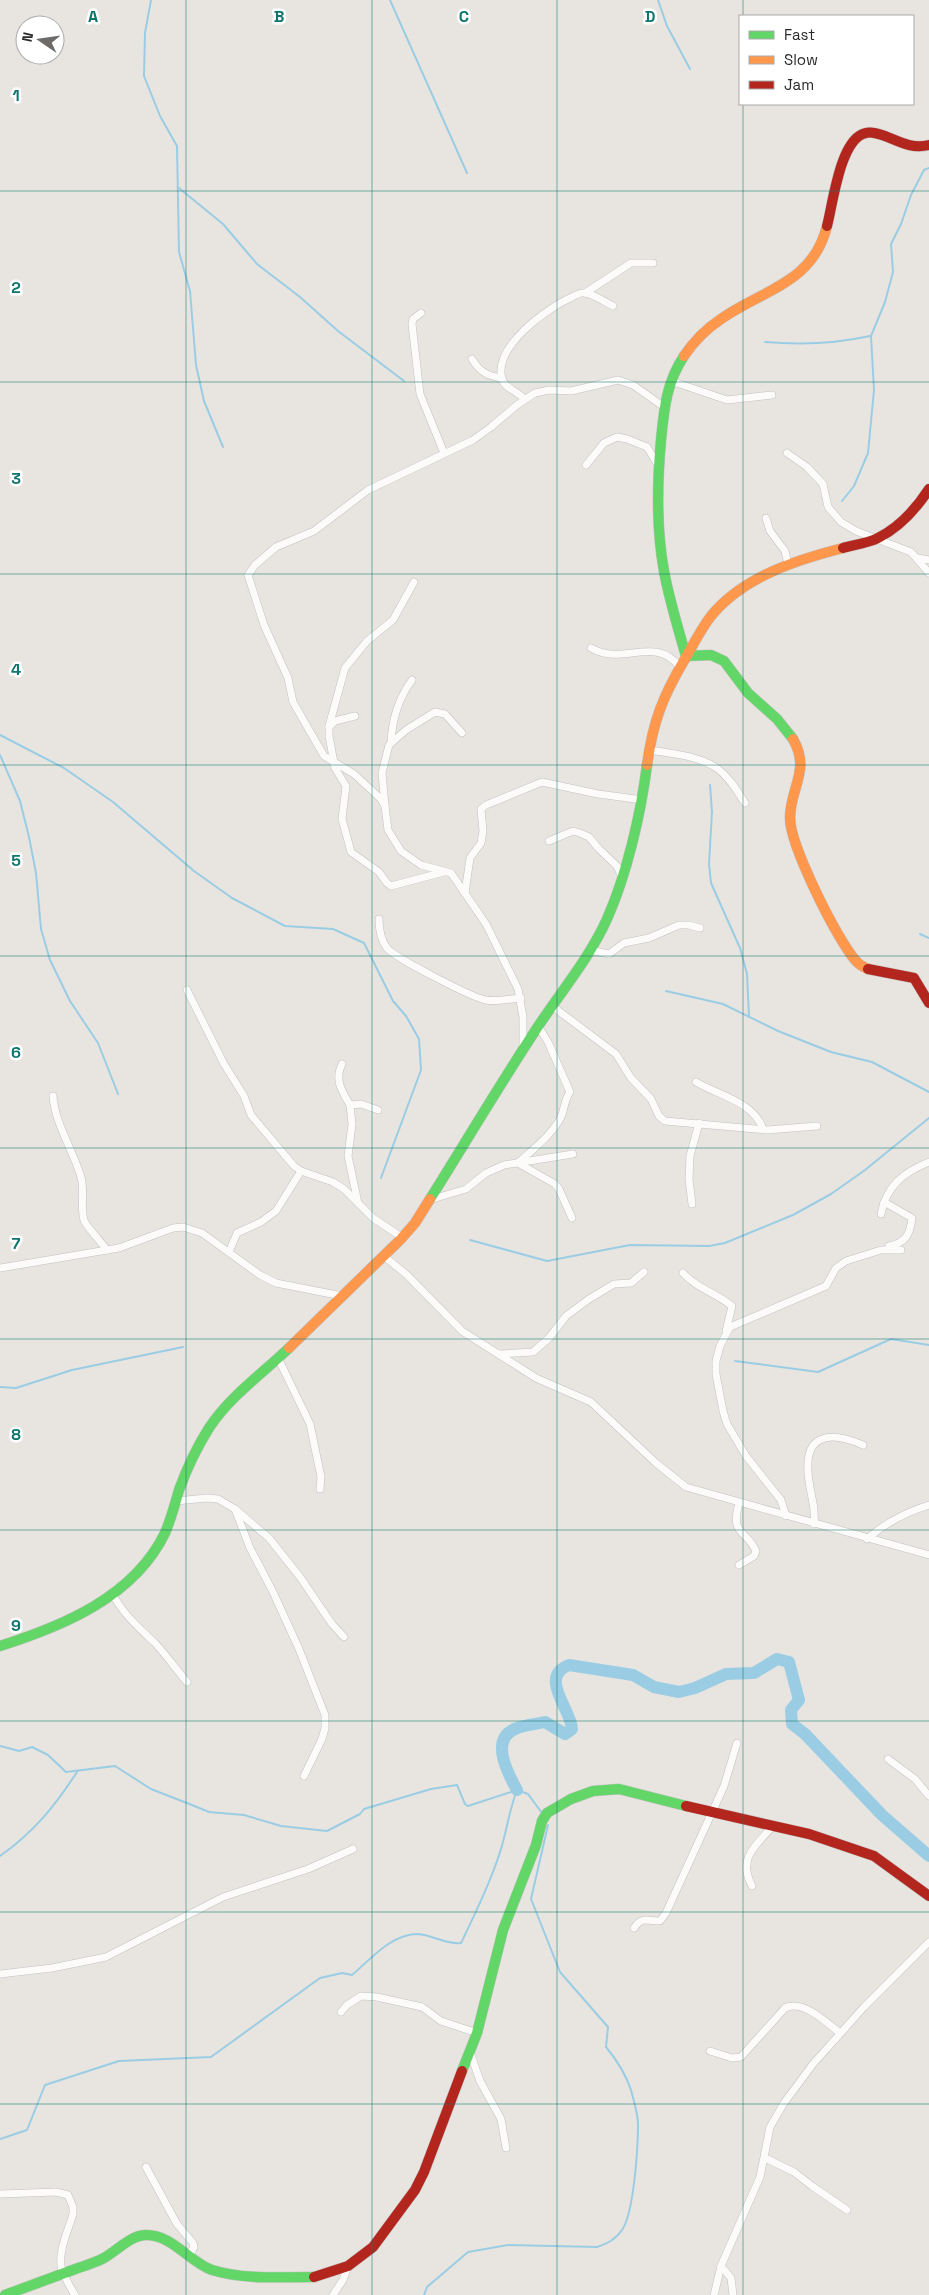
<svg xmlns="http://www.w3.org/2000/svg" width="929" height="2295" font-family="'Space Grotesk',sans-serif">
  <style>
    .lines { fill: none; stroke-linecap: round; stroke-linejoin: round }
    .stream { stroke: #9acde4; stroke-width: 2 }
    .river { stroke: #9acde4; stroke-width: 12 }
    .street-casing { stroke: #c2c1c1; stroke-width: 8 }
    .fast-casing { stroke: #c2c1c1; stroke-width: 11 }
    .slow-casing { stroke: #c2c1c1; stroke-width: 11 }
    .jam-casing { stroke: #c2c1c1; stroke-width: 11 }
    .street { stroke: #fcfbfa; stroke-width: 7 }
    .fast { stroke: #63d668; stroke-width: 10 }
    .slow { stroke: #ff974d; stroke-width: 10 }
    .jam { stroke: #b3261e; stroke-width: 10 }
    .grid { fill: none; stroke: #0f766e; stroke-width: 1; stroke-opacity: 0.55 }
    .grid-label { font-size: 16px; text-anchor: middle; font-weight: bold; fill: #0f766e; stroke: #fff; stroke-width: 5; stroke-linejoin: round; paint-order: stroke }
  </style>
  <rect width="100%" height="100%" fill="#e8e5e0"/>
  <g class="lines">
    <g class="stream">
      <path d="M 151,0 L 145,33 L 144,76 L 160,116 L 177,146 L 179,252 L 190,291 L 196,365 L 204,401 L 223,447"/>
      <path d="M 390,0 L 467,173"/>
      <path d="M 658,0 L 667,26 L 690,69"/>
      <path d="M 179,188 L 223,224 L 257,264 L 300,297 L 338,331 L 404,381"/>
      <path d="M 765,342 C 801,345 834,344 870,336"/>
      <path d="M 842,501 L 854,486 L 868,453 L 874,390 L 871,336 L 885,302 L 893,272 L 891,244 L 901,224 L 911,195 L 924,170 L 929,168"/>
      <path d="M 0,735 L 64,768 L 113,802 L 194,871 L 232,898 L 285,926 L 333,929 L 364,943 L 393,1001 L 406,1016 L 419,1039 L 421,1070 L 381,1178"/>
      <path d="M 0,755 L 20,801 L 29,837 L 36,873 L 41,929 L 50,960 L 70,1001 L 98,1043 L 118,1094"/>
      <path d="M 710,785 L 712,812 L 709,864 L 711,883 L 740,948 L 747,974 L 749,1017"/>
      <path d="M 920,934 L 929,938"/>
      <path d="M 666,991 L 723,1004 L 778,1031 L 831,1052 L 872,1062 L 929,1092"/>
      <path d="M 470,1240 L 547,1261 L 630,1245 L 709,1246 L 725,1243 L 793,1215 L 831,1194 L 865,1170 L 929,1118"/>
      <path d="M 735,1361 L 818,1372 L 891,1339 L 929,1345"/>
      <path d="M 0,1387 L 16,1388 L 72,1370 L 183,1347"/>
      <path d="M 0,1746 L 19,1751 L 32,1747 L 48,1755 L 66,1772 L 115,1766 L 151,1789 L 197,1807 L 209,1812 L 244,1815 L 281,1826 L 327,1831 L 360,1814 L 364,1809 L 431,1789 L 457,1785 L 465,1804 L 468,1806 L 517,1790 L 528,1794 L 542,1813"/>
      <path d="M 0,1856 C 33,1833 55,1806 77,1772"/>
      <path d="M 0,2139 L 27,2130 L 45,2085 L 119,2061 L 211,2057 L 320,1978 L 342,1973 L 352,1975 C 371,1959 391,1934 418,1934 C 432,1935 447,1945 461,1943 C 474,1916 487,1890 497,1861 C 506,1838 508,1813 517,1790"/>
      <path d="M 424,2295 L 427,2287 L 468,2252 L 508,2245 L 597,2247 C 608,2243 615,2240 622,2230 C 634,2213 638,2147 638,2124 C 638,2114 634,2101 631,2090 C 626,2075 616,2059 606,2047 L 608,2027 L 560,1972 L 531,1899 L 548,1825"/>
    </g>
    <path class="river" d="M 517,1790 C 507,1772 489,1738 517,1728 C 526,1725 536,1724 545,1722 L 565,1734 L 572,1729 C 571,1709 538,1677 569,1665 L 633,1675 L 654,1687 L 679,1692 L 695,1688 L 726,1674 L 754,1673 L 777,1659 L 789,1662 L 799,1700 L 791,1710 L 792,1724 L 805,1734 L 882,1815 L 929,1856"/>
    <defs>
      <g id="street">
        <path d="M 585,293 L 631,263 L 653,263"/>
        <path d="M 421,313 L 413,319 L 412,324 L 420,394 L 444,453"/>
        <path d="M 472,359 C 480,372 487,376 502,378"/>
        <path d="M 671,381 L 727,400 L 772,395"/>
        <path d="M 524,399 C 518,391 505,389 502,379 C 493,347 546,309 570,298 C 574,296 580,292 585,293 C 593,294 605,302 613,306"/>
        <path d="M 787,453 L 807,467 L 823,484 L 828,507 L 841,522 L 856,531 L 911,552 L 929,573"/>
        <path d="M 586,465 L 604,443 L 617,437 L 627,439 L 647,447 L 658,465"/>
        <path d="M 766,518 L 770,531 L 785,551 L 788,564"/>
        <path d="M 918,558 L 929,560"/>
        <path d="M 591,648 C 624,667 654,634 680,667"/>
        <path d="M 355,716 L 335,721 L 329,727 L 329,736 L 335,768 L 346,786 L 342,819 L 351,852 L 379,872 L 387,883 L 391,886 L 444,872"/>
        <path d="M 329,726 L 345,668 L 367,641 L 393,620 L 414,582"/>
        <path d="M 391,743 C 392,720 398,699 412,680"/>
        <path d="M 649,750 C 671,753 700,756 718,769 C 730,778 737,791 745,803"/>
        <path d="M 385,806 L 382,773 L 389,745 L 406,730 L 435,712 L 445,714 L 462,733"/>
        <path d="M 549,841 L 573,831 L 580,833 L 589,837 L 599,849 L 617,866 L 622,877"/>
        <path d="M 465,893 L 470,858 L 481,843 L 483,831 L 481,809 L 486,805 L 542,782 L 598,794 L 643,800"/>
        <path d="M 379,919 C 379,929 380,939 387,948 C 395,958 473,998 486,1000 C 496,1002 510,999 521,998"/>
        <path d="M 590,950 L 609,954 L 624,943 L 649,938 L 679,925 L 689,925 L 700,928"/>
        <path d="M 187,990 L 224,1064 L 244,1096 L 251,1115 L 294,1166 L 301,1171 L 333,1182 L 344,1189 L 373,1218 L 403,1238"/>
        <path d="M 552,1006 L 616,1054 L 631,1078 L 651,1099 L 659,1116 L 665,1121 L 767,1130 L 817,1126"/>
        <path d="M 538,1026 L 548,1042 L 570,1092 C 564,1100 565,1108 561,1117 C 552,1135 532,1150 518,1163 L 555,1184 L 559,1189 L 572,1218"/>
        <path d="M 523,1048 L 523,1017 L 518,989 L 486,924 L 451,873 L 421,865 L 401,851 L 388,830 L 385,806 L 381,799 L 354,774 L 324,756 L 293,702 L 288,678 L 264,625 L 248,575 L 255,565 L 276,547 L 314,531 L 368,490 L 473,440 L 491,427 L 517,405 L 535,393 L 549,390 L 571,391 L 618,380 L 633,385 L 664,407"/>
        <path d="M 342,1064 C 334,1080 342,1091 350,1105"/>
        <path d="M 696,1082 C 718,1095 754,1102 763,1129"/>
        <path d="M 53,1096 C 55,1124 73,1150 81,1177 C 85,1191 80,1206 84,1220 C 85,1225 102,1243 107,1250"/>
        <path d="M 429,1200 L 466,1189 L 486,1173 L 504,1165 L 573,1154"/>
        <path d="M 884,1202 L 912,1218 C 910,1234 906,1243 889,1246"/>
        <path d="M 358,1203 L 348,1156 L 352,1124 L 350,1105 L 361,1104 L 378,1110"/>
        <path d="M 692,1204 L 689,1179 L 690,1156 L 699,1123"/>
        <path d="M 881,1214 C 886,1186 904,1172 929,1162"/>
        <path d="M 229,1252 L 237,1233 L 261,1222 L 276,1211 L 301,1171"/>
        <path d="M 385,1257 L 407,1275 L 462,1331 L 536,1378 L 591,1402 L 656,1463 L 686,1487 L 929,1555"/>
        <path d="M 0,1268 L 119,1248 L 173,1228 L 183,1227 L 202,1233 L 260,1275 L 276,1283 L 342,1296"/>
        <path d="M 683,1273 C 696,1288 716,1293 732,1306 L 726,1331"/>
        <path d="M 500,1354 L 533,1352 L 549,1338 L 566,1316 L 589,1299 L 614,1284 L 631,1283 L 644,1272"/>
        <path d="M 278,1358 L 310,1424 L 321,1477 L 320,1489"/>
        <path d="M 176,1501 L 207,1498 L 218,1499 L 235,1509 L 269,1538 L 300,1577 L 332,1624 L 344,1637"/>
        <path d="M 235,1509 L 250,1548 L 273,1592 L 299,1649 L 325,1715 L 325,1728 L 322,1739 L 304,1776"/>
        <path d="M 786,1516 L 781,1500 L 746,1456 L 727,1424 L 723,1411 L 716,1374 L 716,1361 L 720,1346 L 730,1327 L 826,1286 L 836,1268 L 846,1261 L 881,1250 L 901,1250"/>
        <path d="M 814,1524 C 816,1505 811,1499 809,1481 C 802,1436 826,1429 863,1445"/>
        <path d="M 867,1539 C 885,1523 906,1512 929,1505"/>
        <path d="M 739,1565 L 754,1556 L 756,1551 C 746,1529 730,1536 739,1503"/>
        <path d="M 112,1593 C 123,1614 138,1627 155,1643 C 166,1655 176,1669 187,1682"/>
        <path d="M 888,1759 L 915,1779 L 929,1796"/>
        <path d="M 752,1886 C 737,1858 756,1845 774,1825"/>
        <path d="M 634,1928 C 642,1916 648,1921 660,1921 L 666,1913 L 724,1786 L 737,1743"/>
        <path d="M 0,1974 L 52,1968 L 106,1957 L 223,1897 L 308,1869 L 353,1849"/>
        <path d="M 341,2012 L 347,2005 L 361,1996 L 377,1997 L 422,2007 L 441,2021 L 477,2033"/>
        <path d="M 710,2051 L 732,2058 L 741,2057 L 785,2008 C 803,1999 827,2023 840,2033"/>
        <path d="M 470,2052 L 480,2081 L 501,2119 L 506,2148"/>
        <path d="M 765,2158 L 794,2172 L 812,2186 L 847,2210"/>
        <path d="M 146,2167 L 177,2224 L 193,2243 L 194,2247 L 189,2256"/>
        <path d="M 0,2194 L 56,2192 L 68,2195 L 73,2207 L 73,2214 C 68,2231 57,2253 62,2271 C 63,2273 73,2292 75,2295"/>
        <path d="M 721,2266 L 731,2278 L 733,2295"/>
        <path d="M 333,2295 L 343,2280 L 348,2266"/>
        <path d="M 714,2295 L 721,2266 L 760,2177 L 770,2127 L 784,2103 L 813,2064 L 864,2007 L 929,1942"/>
      </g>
      <g id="fast">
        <path d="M 684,356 C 666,383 664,410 661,440 C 657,484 656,528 664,571 C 669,599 678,628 686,656 L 711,655 L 724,661 L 748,693 L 777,719 L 793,739"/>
        <path d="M 430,1199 C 465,1143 499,1086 535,1031 C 559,994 589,959 607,919 C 627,874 641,813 647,765"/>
        <path d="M 0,1646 C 63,1626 134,1597 165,1533 C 171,1519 175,1504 179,1490 C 187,1468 197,1447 209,1428 C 230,1396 262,1374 289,1348"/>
        <path d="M 462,2071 L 477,2033 L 503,1930 L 536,1845 L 542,1821 L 547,1813 L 571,1799 L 593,1791 L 619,1789 L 686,1806"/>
        <path d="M 5,2295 C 27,2287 48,2279 70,2271 C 80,2267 92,2264 102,2259 C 116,2252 129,2236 145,2235 C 172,2234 189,2262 212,2270 C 245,2280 280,2277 314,2277"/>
      </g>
      <g id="slow">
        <path d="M 684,356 C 694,341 706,329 721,319 C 764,289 813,283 827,226"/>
        <path d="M 793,739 C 811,770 790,788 790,818 C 790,845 837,940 856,961 C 859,965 864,967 868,969"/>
        <path d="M 647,765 C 653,721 663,696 685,659 C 693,645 701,629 711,616 C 743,577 796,560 843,548"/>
        <path d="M 289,1348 L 401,1239 L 415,1223 L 430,1199"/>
      </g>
      <g id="jam">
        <path d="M 827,226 C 833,204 840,138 866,133 C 872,131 879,134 885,136 C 900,142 912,149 929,145"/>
        <path d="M 843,548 C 854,545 868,543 878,538 C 900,527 916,509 929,489"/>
        <path d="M 868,969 L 914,978 L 929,1003"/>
        <path d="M 686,1806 L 809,1834 L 874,1856 L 929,1896"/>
        <path d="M 314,2277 L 348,2266 L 373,2247 L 415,2190 L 424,2172 L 462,2071"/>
      </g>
    </defs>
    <use href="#street" class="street-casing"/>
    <use href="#fast" class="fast-casing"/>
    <use href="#slow" class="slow-casing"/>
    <use href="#jam" class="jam-casing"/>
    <use href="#street" class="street"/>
    <use href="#fast" class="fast"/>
    <use href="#slow" class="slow"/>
    <use href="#jam" class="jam"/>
  </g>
  <path class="grid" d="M 186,0 L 186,2295M 372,0 L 372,2295M 557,0 L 557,2295M 743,0 L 743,16M 743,104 L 743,2295M 0,191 L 929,191M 0,382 L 929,382M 0,574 L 929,574M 0,765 L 929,765M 0,956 L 929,956M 0,1148 L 929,1148M 0,1339 L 929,1339M 0,1530 L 929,1530M 0,1721 L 929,1721M 0,1912 L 929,1912M 0,2104 L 929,2104"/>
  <g class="grid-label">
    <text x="93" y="22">A</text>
    <text x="279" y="22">B</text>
    <text x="464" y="22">C</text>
    <text x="650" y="22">D</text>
    <text x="16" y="101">1</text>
    <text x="16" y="293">2</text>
    <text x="16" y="484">3</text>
    <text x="16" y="675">4</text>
    <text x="16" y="866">5</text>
    <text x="16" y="1058">6</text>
    <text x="16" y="1249">7</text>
    <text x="16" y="1440">8</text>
    <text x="16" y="1631">9</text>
  </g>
  <rect x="739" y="15" width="175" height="90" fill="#ffffff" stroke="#aaaaaa"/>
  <rect x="749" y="31" width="25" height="8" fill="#63d668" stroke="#aaaaaa"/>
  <text x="784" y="40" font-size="15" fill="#2a2a2a">Fast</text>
  <rect x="749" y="56" width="25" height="8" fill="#ff974d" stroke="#aaaaaa"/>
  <text x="784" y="65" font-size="15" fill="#2a2a2a">Slow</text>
  <rect x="749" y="81" width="25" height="8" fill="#b3261e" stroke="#aaaaaa"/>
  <text x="784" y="90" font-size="15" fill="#2a2a2a">Jam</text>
  <g transform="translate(40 40) rotate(283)"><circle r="24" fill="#ffffff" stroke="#aaaaaa"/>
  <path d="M0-4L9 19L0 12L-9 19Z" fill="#6c6b6a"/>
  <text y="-8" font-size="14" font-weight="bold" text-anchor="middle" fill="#2a2a2a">N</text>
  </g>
</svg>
